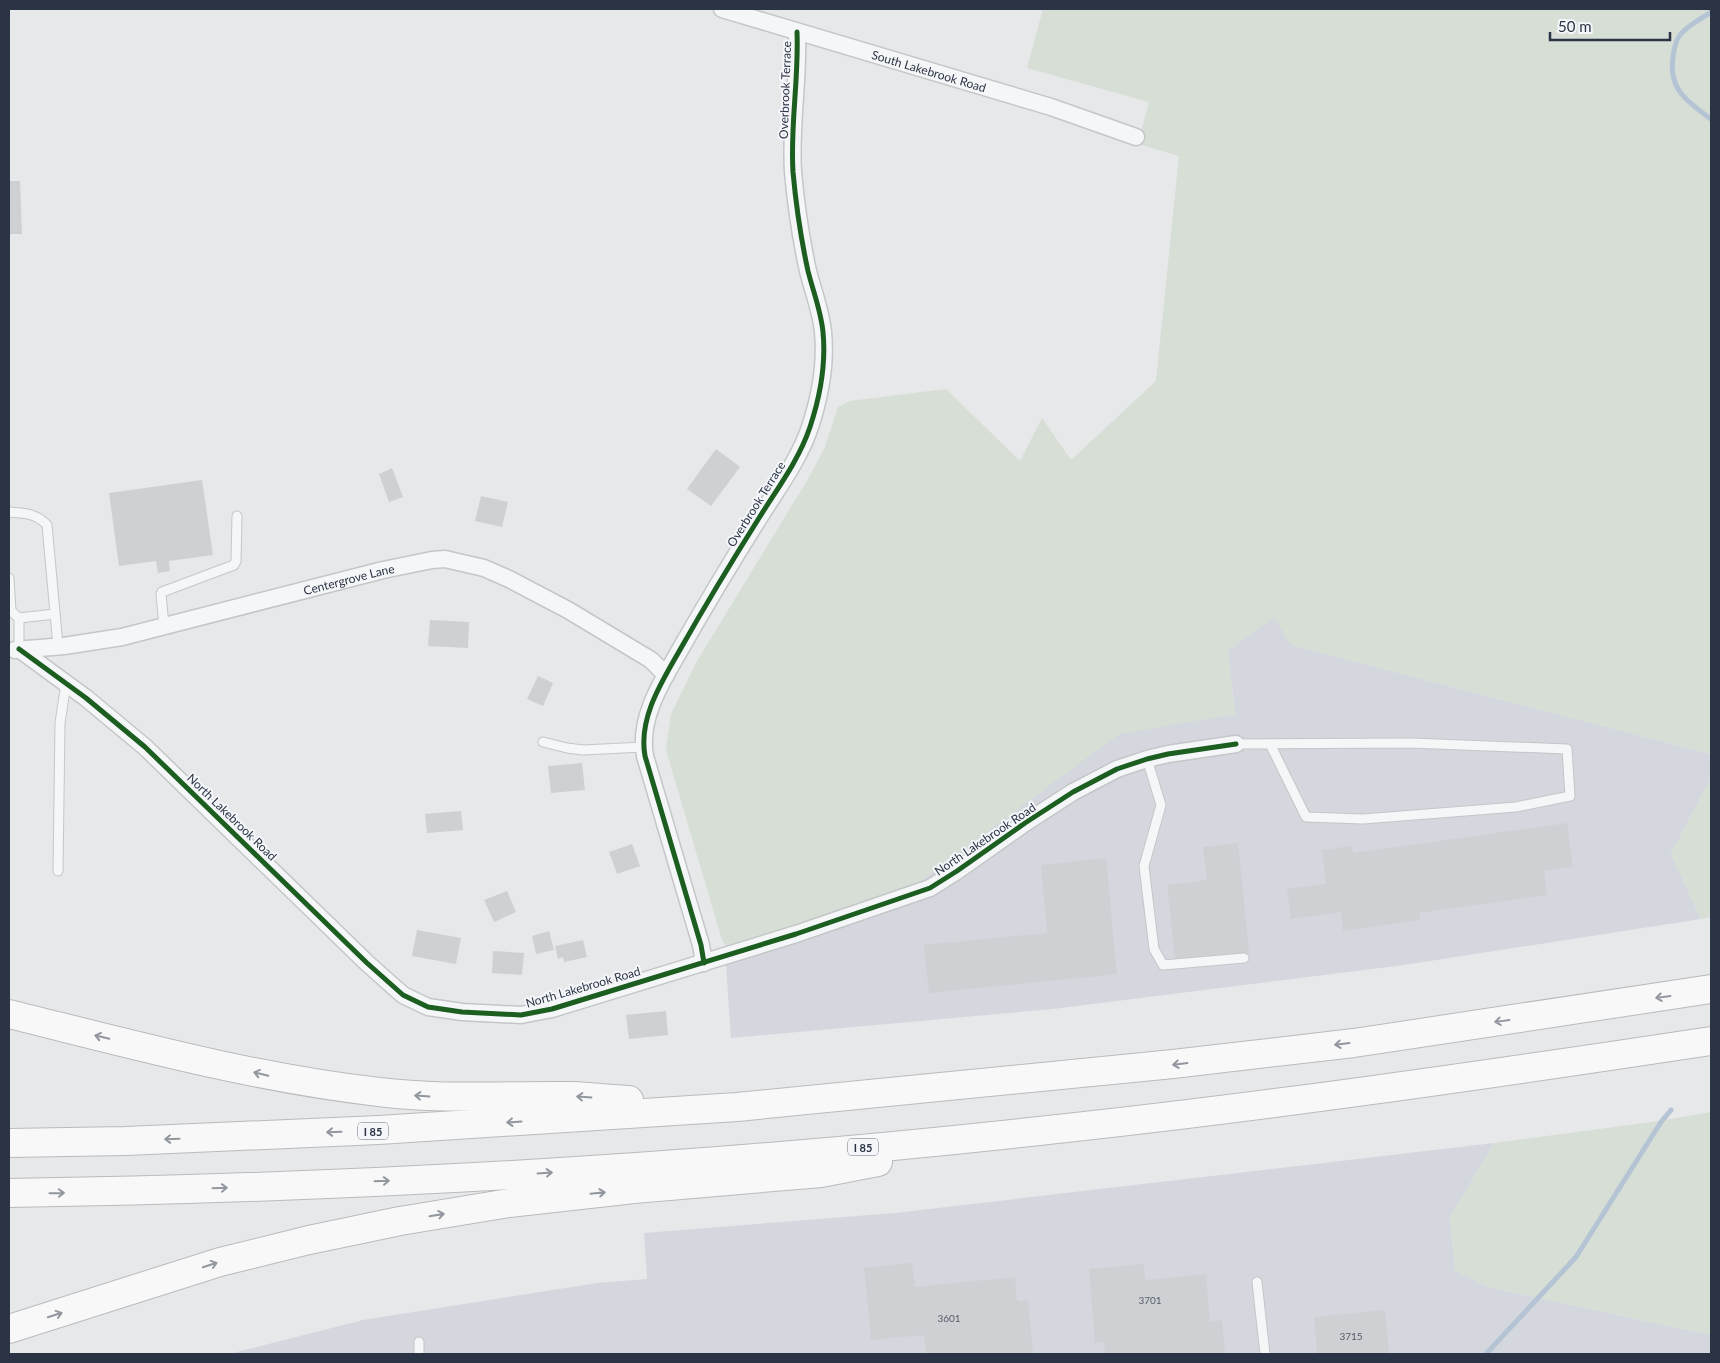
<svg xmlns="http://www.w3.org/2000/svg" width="1720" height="1363" font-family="Lato,sans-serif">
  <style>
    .built { fill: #d4d7dd }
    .green { fill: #d6ded6 }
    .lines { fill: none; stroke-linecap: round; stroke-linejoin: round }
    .stream { stroke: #b4c4d5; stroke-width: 5 }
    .building { fill: #ced0d3 }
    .lane-casing { stroke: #c4c6c8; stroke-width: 11 }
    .street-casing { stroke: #c4c6c8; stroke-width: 19 }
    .highway-casing { stroke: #b8bbbf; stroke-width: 30 }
    .lane { stroke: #f5f6f7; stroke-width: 9 }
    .street { stroke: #f5f6f7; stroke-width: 16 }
    .highway { stroke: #f8f8f8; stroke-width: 28 }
    .cycleway-casing { stroke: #f4f6f9; stroke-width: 8 }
    .cycleway { stroke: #1b5e20; stroke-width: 5 }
    .oneway { stroke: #92969e }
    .labels { text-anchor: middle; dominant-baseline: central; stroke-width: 4; stroke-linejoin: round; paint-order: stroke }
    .number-label { font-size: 10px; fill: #545c69 }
    .shield { fill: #f4f6f9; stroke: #676e7b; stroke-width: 1 }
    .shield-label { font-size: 11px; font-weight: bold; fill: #2b3445 }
    .street-label { font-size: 12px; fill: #2b3445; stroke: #f4f6f9 }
  </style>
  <rect width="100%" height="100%" fill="#e6e8ea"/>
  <g class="built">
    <path d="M 1274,616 L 1291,645 L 1711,754 L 1711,778 L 1671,854 L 1701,919 L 1404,965 L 1053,1009 L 731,1038 L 726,965 L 728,950 L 906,892 L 1119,733 L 1235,714 L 1228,651 Z"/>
    <path d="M 1494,1143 L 1450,1218 L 1455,1270 L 1488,1287 L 1711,1335 L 1711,1354 L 229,1354 L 363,1320 L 597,1283 L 647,1279 L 644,1233 L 895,1213 Z"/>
  </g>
  <g class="green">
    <path d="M 1043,9 L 1711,9 L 1711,754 L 1291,645 L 1274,617 L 1228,651 L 1235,714 L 1119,734 L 906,892 L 728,950 L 722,940 L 666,750 L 671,714 L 697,661 L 808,479 L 825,447 L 838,407 L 850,401 L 946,389 L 1020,461 L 1042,418 L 1071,460 L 1156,381 L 1179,156 L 1138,144 L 1149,102 L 1027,68 Z"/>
    <path d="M 1711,778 L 1711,917 L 1701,919 L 1671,854 Z"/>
    <path d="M 1711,1112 L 1711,1335 L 1488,1287 L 1455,1270 L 1450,1218 L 1494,1143 L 1652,1122 Z"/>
  </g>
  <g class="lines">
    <g class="stream">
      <path d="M 1711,12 C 1701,19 1687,26 1680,35 C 1675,41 1674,50 1673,57 C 1668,90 1688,102 1711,119"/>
      <path d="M 1486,1354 L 1576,1257 L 1661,1122 L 1671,1110"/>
    </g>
  </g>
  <g class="building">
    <path d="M 9,181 L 20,181 L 22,234 L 9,234 Z"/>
    <path d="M 716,449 L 740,467 L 711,506 L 687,489 Z"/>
    <path d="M 392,468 L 403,497 L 389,502 L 379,474 Z"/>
    <path d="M 202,480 L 213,555 L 169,561 L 170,571 L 158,573 L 156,561 L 119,566 L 109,493 Z"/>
    <path d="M 481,496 L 508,502 L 502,527 L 475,521 Z"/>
    <path d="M 430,620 L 469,622 L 468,648 L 428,646 Z"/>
    <path d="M 538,676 L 553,683 L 543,706 L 527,699 Z"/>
    <path d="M 582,763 L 585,790 L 551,793 L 548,766 Z"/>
    <path d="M 461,811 L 463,830 L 427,833 L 425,814 Z"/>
    <path d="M 1567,823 L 1573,867 L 1544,871 L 1547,895 L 1419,913 L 1420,920 L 1343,931 L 1341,912 L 1291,919 L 1287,889 L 1326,884 L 1322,850 L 1352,846 L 1353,853 Z"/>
    <path d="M 1238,843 L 1249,953 L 1175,958 L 1167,885 L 1207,880 L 1203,847 Z"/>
    <path d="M 632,844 L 640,866 L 617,874 L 609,852 Z"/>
    <path d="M 1106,858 L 1117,974 L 929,993 L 924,945 L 1047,933 L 1041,865 Z"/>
    <path d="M 507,891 L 516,912 L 494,922 L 484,900 Z"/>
    <path d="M 417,930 L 461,938 L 456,964 L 412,956 Z"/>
    <path d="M 549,931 L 554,950 L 536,954 L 532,936 Z"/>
    <path d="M 583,940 L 587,957 L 564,962 L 563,957 L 558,959 L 555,946 Z"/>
    <path d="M 493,951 L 524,953 L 522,975 L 492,973 Z"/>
    <path d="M 666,1011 L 668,1035 L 629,1039 L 626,1015 Z"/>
    <path d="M 912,1263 L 915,1287 L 1015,1277 L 1017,1301 L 1028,1300 L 1033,1354 L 926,1354 L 924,1335 L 871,1340 L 864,1268 Z"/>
    <path d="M 1144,1264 L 1145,1280 L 1206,1274 L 1210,1322 L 1222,1320 L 1225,1354 L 1105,1354 L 1104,1342 L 1095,1343 L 1089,1269 Z"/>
    <path d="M 1385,1310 L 1389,1354 L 1317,1354 L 1314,1317 Z"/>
  </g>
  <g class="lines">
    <defs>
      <g id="lane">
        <path d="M 9,512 C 24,513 36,513 47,525 L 58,646"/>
        <path d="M 9,578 L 11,611 L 19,618 L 55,614"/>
        <path d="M 164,626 L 161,594 L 162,592 L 234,565 L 236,561 L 237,516"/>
        <path d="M 19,649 L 19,618"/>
        <path d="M 543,742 L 567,748 L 583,750 L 643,747"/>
        <path d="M 1236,744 L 1411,743 L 1567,749 L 1570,796 L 1516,807 L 1363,819 L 1306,817 L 1270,744"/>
        <path d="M 1147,759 L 1161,805 L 1144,866 L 1154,949 L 1163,965 L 1244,958"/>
        <path d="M 58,871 L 60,723 L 66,683"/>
        <path d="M 1257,1282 L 1265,1354"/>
        <path d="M 419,1342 L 419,1354"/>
      </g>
      <g id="street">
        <path id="s1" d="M 722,9 L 1051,107 L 1136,137"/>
        <path d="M 19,649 L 86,698 L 145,747 L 367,963 L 403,995 L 428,1007 L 462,1012 L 521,1015 L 552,1009 L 796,934 L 930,888 L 957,871 L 1025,823 L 1073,792 L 1117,769 L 1147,759 L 1168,754 L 1236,744"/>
        <path id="s2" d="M 15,650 L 64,646 L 122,637 L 383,570 L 432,560 L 445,559 L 484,568 L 509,579 L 568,610 L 651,660 L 666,675"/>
        <path d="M 704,963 L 701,945 L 645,756 C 638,717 663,680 681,648 C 706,604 732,561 759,518 C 777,489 799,460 810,427 C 820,397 826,363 823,332 C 821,311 813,291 808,271 C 801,239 796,205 793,172 C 790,125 799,79 797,32"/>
      </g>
      <g id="highway">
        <path d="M 9,1014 C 131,1044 254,1078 379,1092 C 443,1100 507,1095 572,1096 C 591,1097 610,1099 629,1100"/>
        <path d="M 9,1143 L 126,1141 L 379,1130 L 737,1107 L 1173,1064 L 1354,1043 L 1711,989"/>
        <path d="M 9,1193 C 350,1188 691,1169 1030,1132 C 1258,1108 1485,1075 1711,1041"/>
        <path d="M 9,1329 L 220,1262 L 309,1240 L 400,1221 L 509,1203 L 634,1189 L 821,1173 L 878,1162"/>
      </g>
    </defs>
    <use href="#lane" class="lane-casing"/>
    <use href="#street" class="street-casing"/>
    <use href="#highway" class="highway-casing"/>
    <use href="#lane" class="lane"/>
    <use href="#street" class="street"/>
    <use href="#highway" class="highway"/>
    <defs>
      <g id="cycleway">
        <path d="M 19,649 L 86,698 L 145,747 L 367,963 L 403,995 L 428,1007 L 462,1012 L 521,1015 L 552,1009 L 796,934 L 930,888 L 957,871 L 1025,823 L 1073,792 L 1117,769 L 1147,759 L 1168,754 L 1236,744"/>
        <path d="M 704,963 L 701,945 L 645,756 C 638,717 663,680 681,648 C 706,604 732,561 759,518 C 777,489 799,460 810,427 C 820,397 826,363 823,332 C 821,311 813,291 808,271 C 801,239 796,205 793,172 C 790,125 799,79 797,32"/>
      </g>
    </defs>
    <use href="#cycleway" class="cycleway-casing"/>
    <use href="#cycleway" class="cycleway"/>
  </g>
  <defs><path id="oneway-shaft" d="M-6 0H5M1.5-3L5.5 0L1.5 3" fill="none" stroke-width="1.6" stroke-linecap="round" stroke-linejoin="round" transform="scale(1.25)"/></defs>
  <g class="oneway">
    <use href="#oneway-shaft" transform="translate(1663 997) rotate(172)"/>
    <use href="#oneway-shaft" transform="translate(1502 1021) rotate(172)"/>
    <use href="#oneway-shaft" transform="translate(102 1037) rotate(-167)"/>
    <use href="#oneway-shaft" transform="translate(1342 1044) rotate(173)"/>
    <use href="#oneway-shaft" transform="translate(1180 1064) rotate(173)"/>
    <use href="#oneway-shaft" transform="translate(261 1074) rotate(-167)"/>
    <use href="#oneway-shaft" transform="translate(422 1096) rotate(-176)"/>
    <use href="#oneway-shaft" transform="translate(584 1097) rotate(-176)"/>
    <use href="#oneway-shaft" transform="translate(514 1122) rotate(176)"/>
    <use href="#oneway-shaft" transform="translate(334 1132) rotate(178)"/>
    <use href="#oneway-shaft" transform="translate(172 1139) rotate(178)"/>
    <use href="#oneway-shaft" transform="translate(545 1173) rotate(-4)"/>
    <use href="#oneway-shaft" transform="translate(382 1181) rotate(-2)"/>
    <use href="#oneway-shaft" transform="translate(220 1188) rotate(-2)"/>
    <use href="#oneway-shaft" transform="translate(57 1193) rotate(-1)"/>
    <use href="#oneway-shaft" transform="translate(598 1193) rotate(-6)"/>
    <use href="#oneway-shaft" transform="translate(437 1215) rotate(-10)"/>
    <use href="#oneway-shaft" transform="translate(210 1265) rotate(-18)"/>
    <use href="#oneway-shaft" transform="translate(55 1315) rotate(-18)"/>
  </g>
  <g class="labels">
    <g class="number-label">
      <text x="1150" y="1300">3701</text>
      <text x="949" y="1318">3601</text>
      <text x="1351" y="1336">3715</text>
    </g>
    <g class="shield">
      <rect x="358" y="1122.5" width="30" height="17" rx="4"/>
      <rect x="848" y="1138.5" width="30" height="17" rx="4"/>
    </g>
    <g class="shield-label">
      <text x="373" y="1131">I 85</text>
      <text x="863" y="1147">I 85</text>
    </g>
    <g class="street-label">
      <text stroke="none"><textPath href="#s1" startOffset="216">South Lakebrook Road</textPath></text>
      <text transform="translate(785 90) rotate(-88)">Overbrook Terrace</text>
      <text transform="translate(756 504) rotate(-58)">Overbrook Terrace</text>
      <text stroke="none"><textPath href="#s2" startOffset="342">Centergrove Lane</textPath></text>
      <text transform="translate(232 817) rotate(44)">North Lakebrook Road</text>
      <text transform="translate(985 839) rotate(-34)">North Lakebrook Road</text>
      <text transform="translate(583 987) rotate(-16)">North Lakebrook Road</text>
    </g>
  </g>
  <rect width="1720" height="1363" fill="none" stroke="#2b3445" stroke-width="20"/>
  <path d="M1550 32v8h120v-8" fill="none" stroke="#2b3445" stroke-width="2.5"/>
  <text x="1558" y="32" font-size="15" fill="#2b3445" stroke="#f4f6f9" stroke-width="4" paint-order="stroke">50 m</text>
</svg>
